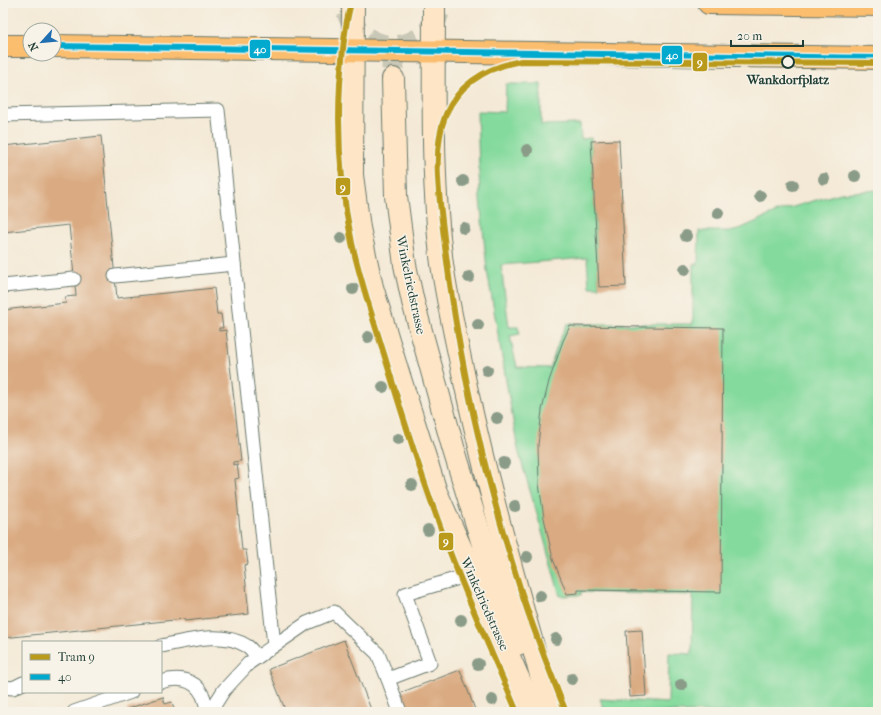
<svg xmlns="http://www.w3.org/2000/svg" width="881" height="715" font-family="'IM FELL French Canon',serif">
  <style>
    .green { fill: #84da9d; stroke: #528c68 }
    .building { fill: #daab82 }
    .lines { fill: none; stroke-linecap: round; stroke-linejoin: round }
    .secondary-tunnel { stroke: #c9c7b6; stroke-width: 22; stroke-dasharray: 22 11; stroke-linecap: butt }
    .primary-tunnel { stroke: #c9c7b6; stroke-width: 22; stroke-dasharray: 22 11; stroke-linecap: butt }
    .service-casing { stroke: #6a796d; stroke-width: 15 }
    .secondary-casing { stroke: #6a796d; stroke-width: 24 }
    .primary-casing { stroke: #6a796d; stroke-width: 24 }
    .service { stroke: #fff; stroke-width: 13 }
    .secondary { stroke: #fde5c5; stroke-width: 22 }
    .primary { stroke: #fbbd6e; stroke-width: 22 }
    .bus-1-casing { stroke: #f7f3e8; stroke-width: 9 }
    .bus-1 { stroke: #00a9ce; stroke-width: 6 }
    .tram-1-casing { stroke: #f7f3e8; stroke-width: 9 }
    .tram-1 { stroke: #ba9a1b; stroke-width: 6 }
    .tree { fill: #8a9b88 }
    .stop-dot { fill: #f7f3e8; stroke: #1f3d34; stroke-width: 2 }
    .labels { text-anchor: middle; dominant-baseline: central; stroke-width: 3; stroke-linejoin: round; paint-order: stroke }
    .stop-label { font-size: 13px; font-weight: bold; fill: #1f3d34; stroke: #f7f3e8 }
    .street-label { font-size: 13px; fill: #1f3d34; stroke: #f7f3e8 }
    .line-badge { stroke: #f7f3e8; stroke-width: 1.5 }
    .badge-label { font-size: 11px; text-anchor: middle; font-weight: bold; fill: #fff }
  </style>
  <rect width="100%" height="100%" fill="#f7f3e8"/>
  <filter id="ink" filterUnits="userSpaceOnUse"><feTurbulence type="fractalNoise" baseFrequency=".025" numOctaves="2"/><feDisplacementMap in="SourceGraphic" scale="8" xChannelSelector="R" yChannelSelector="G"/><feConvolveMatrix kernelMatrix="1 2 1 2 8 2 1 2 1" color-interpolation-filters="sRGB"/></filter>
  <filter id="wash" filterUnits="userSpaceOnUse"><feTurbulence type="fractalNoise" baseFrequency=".012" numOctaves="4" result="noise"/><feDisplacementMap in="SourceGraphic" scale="16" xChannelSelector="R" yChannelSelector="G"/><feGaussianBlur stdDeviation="0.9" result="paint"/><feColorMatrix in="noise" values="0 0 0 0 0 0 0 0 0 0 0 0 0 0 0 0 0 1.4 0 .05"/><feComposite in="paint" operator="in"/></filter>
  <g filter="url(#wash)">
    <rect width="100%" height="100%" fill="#f4e9d6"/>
    <path class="green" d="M 506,84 L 541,84 L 541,125 L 580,124 L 581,139 L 591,138 L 599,287 L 589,287 L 587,258 L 501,265 L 509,327 L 518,327 L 520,334 L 510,336 L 517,367 L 550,368 L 559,341 L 567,324 L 693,324 L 693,264 L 698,264 L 699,231 L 735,231 L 777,212 L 806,203 L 841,193 L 878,190 L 878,712 L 606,712 L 600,699 L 668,703 L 669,653 L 692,654 L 693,595 L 581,592 L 581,595 L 560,596 L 558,589 L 539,521 L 518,450 L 501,351 L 487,270 L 480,199 L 477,111 L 505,112 Z"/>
    <g id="blocks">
      <g class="building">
        <path d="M 101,136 L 117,298 L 214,288 L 217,314 L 221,314 L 223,328 L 219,328 L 219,331 L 226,330 L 241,461 L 233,462 L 233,465 L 237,464 L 239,478 L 235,479 L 242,550 L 246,550 L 248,564 L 244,565 L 249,614 L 185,621 L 184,619 L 3,638 L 3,310 L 66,303 L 65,297 L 76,296 L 69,225 L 3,232 L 3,146 Z"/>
        <path d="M 619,140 L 626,286 L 599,287 L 591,141 Z"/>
        <path d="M 570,326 L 723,328 L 721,592 L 578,590 L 578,593 L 567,594 L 553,559 L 544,518 L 539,484 L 538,445 L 542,410 L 549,381 L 563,341 Z"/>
        <path d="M 642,630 L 646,696 L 630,697 L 626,631 Z"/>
        <path d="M 344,640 L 372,712 L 286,712 L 269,669 Z"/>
        <path d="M 460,670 L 476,712 L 403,712 L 397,694 Z"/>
        <path d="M 163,697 L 165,704 L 172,702 L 175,712 L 128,712 L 127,709 Z"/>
      </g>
    </g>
  </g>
  <g filter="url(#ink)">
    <use href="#blocks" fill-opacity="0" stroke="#6a796d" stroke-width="1"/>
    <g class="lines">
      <path class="secondary-tunnel" d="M 392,47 L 393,79"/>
      <path class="primary-tunnel" d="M 347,12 C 360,46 400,58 427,32 C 432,27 437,19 439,11"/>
      <defs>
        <g id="service">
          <path d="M 3,115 L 218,110 L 274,645"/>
          <path d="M 115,276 L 234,264"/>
          <path d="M 3,286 L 74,279"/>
          <path d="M 161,646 C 187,641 222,630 247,646 C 251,648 254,654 257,657"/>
          <path d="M 388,679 L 400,712"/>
          <path d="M 161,682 C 176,677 194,678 202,694 C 205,699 206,706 208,712"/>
          <path d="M 3,687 L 13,688 L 23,683"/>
          <path d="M 74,712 L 131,692"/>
          <path d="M 210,712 L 224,690 L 249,663 L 307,623 L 334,612 L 378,654 L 388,679 L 430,663 L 405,594 L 472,574"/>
        </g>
        <g id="secondary">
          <path d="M 353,3 L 352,175 L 359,228 L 372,287 L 395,363 L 436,492 L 528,700 L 536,712"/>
          <path d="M 434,3 C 434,90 431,178 442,264 C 447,299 455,334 462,368 C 485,478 516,585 546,693 L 550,712"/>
          <path d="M 393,79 L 396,196 L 405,265 L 413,302 L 453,447 L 490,567 L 518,644"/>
        </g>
        <g id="primary">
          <path d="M 709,3 L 878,5"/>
          <path d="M 3,46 L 30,46"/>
          <path d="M 54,46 L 878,58"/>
        </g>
      </defs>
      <use href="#service" class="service-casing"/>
      <use href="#secondary" class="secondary-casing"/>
      <use href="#primary" class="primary-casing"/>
      <use href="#service" class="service"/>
      <use href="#secondary" class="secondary"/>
      <use href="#primary" class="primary"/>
      <defs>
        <path id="bus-1" d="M 54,46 L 878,58"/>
      </defs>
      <use href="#bus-1" class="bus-1-casing"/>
      <use href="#bus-1" class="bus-1"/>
      <defs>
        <g id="tram-1">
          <path d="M 351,3 C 344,29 342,57 340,84 C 337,137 341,191 352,243 C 361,284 375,324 387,364 C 404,421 422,478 443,534 C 465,594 492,653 517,712"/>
          <path d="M 566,712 C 550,672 534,632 521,591 C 484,476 458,359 444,238 C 440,201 431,150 446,114 C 460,82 488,67 521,61 L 878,63"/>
        </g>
      </defs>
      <use href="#tram-1" class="tram-1-casing"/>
      <use href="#tram-1" class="tram-1"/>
    </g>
    <g class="tree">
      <circle cx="527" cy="150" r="6"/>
      <circle cx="855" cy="176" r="6"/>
      <circle cx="824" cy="179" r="6"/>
      <circle cx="463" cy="181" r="6"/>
      <circle cx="793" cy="185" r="6"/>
      <circle cx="760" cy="196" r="6"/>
      <circle cx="718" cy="213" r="6"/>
      <circle cx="464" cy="228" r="6"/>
      <circle cx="686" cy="236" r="6"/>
      <circle cx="341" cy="238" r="6"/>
      <circle cx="685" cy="269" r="6"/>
      <circle cx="469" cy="277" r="6"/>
      <circle cx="353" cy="289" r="6"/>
      <circle cx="478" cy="325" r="6"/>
      <circle cx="368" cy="337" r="6"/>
      <circle cx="487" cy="370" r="6"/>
      <circle cx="383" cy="387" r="6"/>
      <circle cx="497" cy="418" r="6"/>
      <circle cx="398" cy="439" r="6"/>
      <circle cx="504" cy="463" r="6"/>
      <circle cx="412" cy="485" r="6"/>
      <circle cx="515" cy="506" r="6"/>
      <circle cx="428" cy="530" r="6"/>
      <circle cx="527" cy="557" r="6"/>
      <circle cx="540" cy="596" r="6"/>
      <circle cx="461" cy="620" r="6"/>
      <circle cx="556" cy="639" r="6"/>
      <circle cx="478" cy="664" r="6"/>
      <circle cx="572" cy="679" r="6"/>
      <circle cx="681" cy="685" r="6"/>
      <circle cx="492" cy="700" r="6"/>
    </g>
  </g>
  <circle class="stop-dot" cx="788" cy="62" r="6"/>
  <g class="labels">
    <g class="stop-label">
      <text x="788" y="79">Wankdorfplatz</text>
    </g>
    <g class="street-label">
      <text transform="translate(411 285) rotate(78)">Winkelriedstrasse</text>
      <text transform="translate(485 604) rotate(66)">Winkelriedstrasse</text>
    </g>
  </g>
  <g class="line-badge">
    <rect x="249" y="39" width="22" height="20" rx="4" fill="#00a9ce"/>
    <rect x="661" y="45" width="22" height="20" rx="4" fill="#00a9ce"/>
    <rect x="692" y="52" width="16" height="20" rx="4" fill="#ba9a1b"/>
    <rect x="335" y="177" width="16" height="19" rx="4" fill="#ba9a1b"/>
    <rect x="438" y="532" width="16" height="19" rx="4" fill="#ba9a1b"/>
  </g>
  <g class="badge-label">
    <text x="260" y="53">40</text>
    <text x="672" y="59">40</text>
    <text x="700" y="66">9</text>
    <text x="343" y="191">9</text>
    <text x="446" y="545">9</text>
  </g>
  <rect width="881" height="715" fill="none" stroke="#f7f3e8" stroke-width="16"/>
  <rect x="22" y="641" width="140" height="52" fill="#f7f3e8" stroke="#a1aaa0"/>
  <rect x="30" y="654" width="20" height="6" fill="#ba9a1b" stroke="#a1aaa0"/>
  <text x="58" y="661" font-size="12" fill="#1f3d34">Tram 9</text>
  <rect x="30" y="674" width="20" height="6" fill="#00a9ce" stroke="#a1aaa0"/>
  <text x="58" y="681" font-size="12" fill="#1f3d34">40</text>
  <g transform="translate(42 42) rotate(243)"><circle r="19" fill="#f7f3e8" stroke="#a1aaa0"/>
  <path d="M0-3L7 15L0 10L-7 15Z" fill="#1f6fb2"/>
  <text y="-6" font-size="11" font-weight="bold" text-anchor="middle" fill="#1f3d34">N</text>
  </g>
  <path d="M731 40v6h72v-6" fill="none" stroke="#1f3d34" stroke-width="2"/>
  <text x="737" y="40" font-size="12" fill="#1f3d34" stroke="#f7f3e8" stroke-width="3" paint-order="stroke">20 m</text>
</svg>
